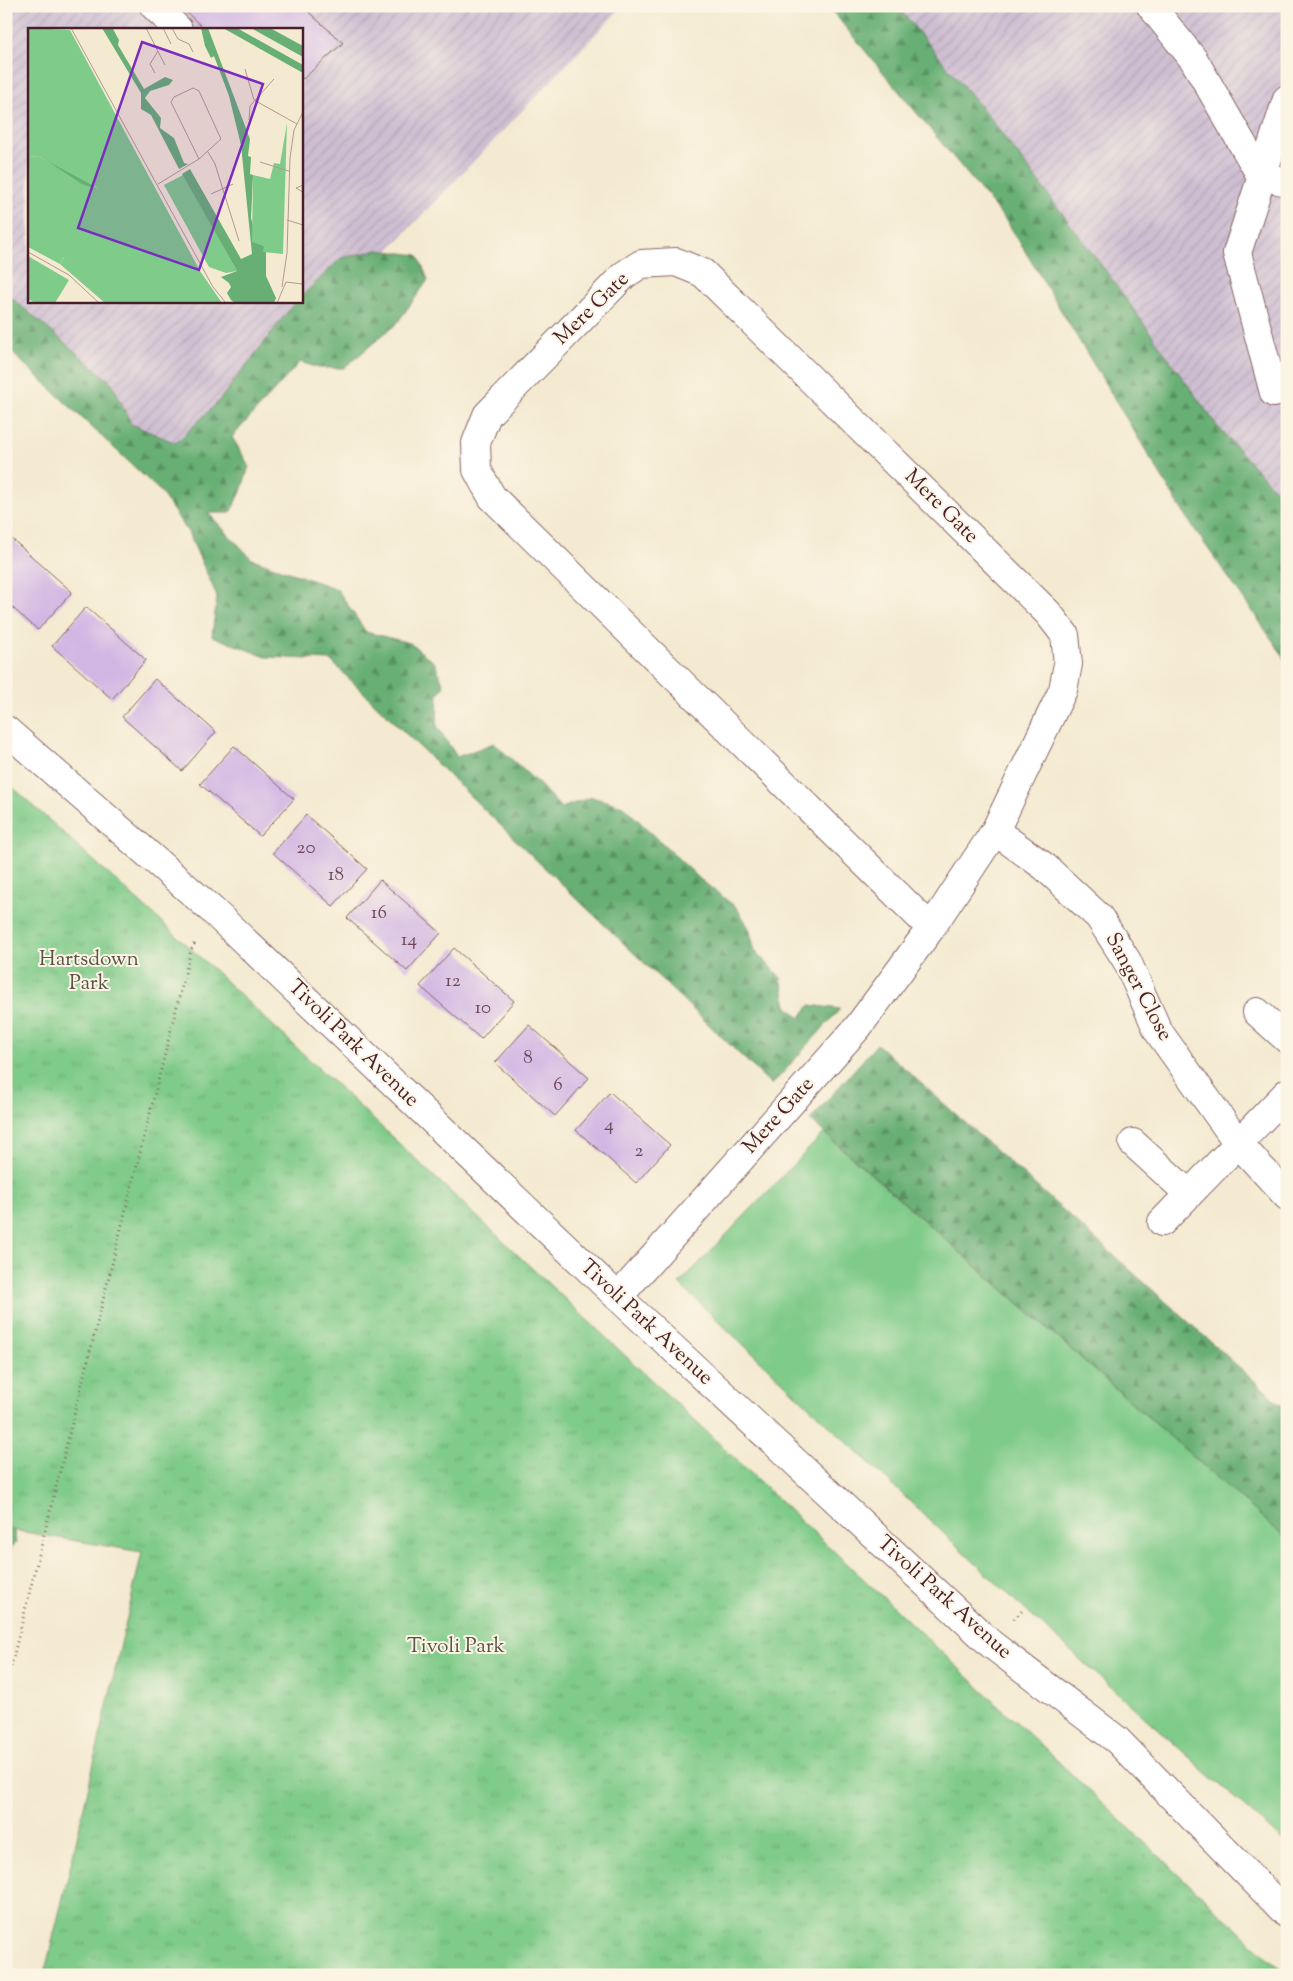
<svg xmlns="http://www.w3.org/2000/svg" width="1293" height="1981" font-family="'Sorts Mill Goudy',serif">
  <style>
    .industrial { fill: url(#industrial-furrows); fill-rule: evenodd }
    .grass { fill: #7fcb89; stroke: #64755a }
    .forest { fill: url(#forest-firs); stroke: #586750 }
    .park { fill: url(#park-tufts); stroke: #64755a }
    .building { fill: #d1b6e4 }
    .lines { fill: none; stroke-linecap: round; stroke-linejoin: round }
    .minor-casing { stroke: #866665; stroke-width: 30 }
    .path { stroke: #866665; stroke-width: 3; stroke-dasharray: 1 4; stroke-linecap: butt }
    .minor { stroke: #fff; stroke-width: 28 }
    .labels { text-anchor: middle; dominant-baseline: central; stroke-width: 4; stroke-linejoin: round; paint-order: stroke }
    .number-label { font-size: 19px; fill: #6c4559 }
    .street-label { font-size: 21px; fill: #4a1f2b; stroke: #fcf5e5 }
    .park-label { font-size: 21px; fill: #5a5347; stroke: #fcf5e5 }
    .inset-road { fill: none; stroke: #b0998f; stroke-width: 1 }
    .view { fill: #7b2cbf; fill-opacity: 0.15; stroke: #7b2cbf; stroke-width: 2.5 }
    .inset-edge { fill: none; stroke: #4a1f2b; stroke-width: 2.5 }
  </style>
  <defs>
    <pattern id="industrial-furrows" width="10" height="10" patternUnits="userSpaceOnUse" patternTransform="scale(1.25)"><rect width="10" height="10" fill="#cebed2"/><path d="M-1 1l2-2M0 10L10 0M9 11l2-2" fill="none" stroke="#b2a3b4"/></pattern>
    <pattern id="forest-firs" width="22" height="20" patternUnits="userSpaceOnUse" patternTransform="scale(1.25)"><rect width="22" height="20" fill="#67af75"/><path d="M5 1l3.5 6h-7zM16 11l3.5 6h-7z" fill="#578e60"/></pattern>
    <pattern id="park-tufts" width="24" height="20" patternUnits="userSpaceOnUse" patternTransform="scale(1.25)"><rect width="24" height="20" fill="#7fcb89"/><path d="M3 7l-1-3M5 7V3M7 7l1-3M15 17l-1-3M17 17v-4M19 17l1-3" fill="none" stroke="#6fae76"/></pattern>
  </defs>
  <rect width="100%" height="100%" fill="#fcf5e5"/>
  <filter id="ink" filterUnits="userSpaceOnUse"><feTurbulence type="fractalNoise" baseFrequency=".02" numOctaves="2"/><feDisplacementMap in="SourceGraphic" scale="10" xChannelSelector="R" yChannelSelector="G"/><feConvolveMatrix kernelMatrix="1 2 1 2 8 2 1 2 1" color-interpolation-filters="sRGB"/></filter>
  <filter id="wash" filterUnits="userSpaceOnUse"><feTurbulence type="fractalNoise" baseFrequency=".0096" numOctaves="4" result="noise"/><feDisplacementMap in="SourceGraphic" scale="20" xChannelSelector="R" yChannelSelector="G"/><feGaussianBlur stdDeviation="1.12" result="paint"/><feColorMatrix in="noise" values="0 0 0 0 0 0 0 0 0 0 0 0 0 0 0 0 0 1.4 0 .05"/><feComposite in="paint" operator="in"/></filter>
  <g filter="url(#wash)">
    <rect width="100%" height="100%" fill="#f4ead1"/>
    <g class="industrial">
      <path d="M 6,6 L 623,6 L 165,482 L 6,340 ZM 29,29 L 301,29 L 301,301 L 29,301 Z"/>
      <path d="M 897,6 L 1287,6 L 1287,503 L 1218,427 L 1108,274 L 993,122 Z"/>
    </g>
    <path class="grass" d="M 824,1133 L 1287,1539 L 1287,1845 L 1024,1609 L 679,1284 Z"/>
    <g class="forest">
      <path d="M 828,6 L 897,6 L 993,122 L 1108,274 L 1218,427 L 1287,503 L 1287,665 L 1280,651 L 1186,517 L 1008,223 Z"/>
      <path d="M 378,250 L 418,255 L 428,280 L 397,323 L 344,368 L 319,368 L 300,362 L 232,437 L 249,466 L 241,492 L 230,513 L 208,513 L 252,559 L 337,589 L 366,632 L 410,643 L 435,663 L 444,686 L 438,694 L 437,726 L 457,757 L 494,743 L 541,786 L 561,808 L 592,797 L 623,806 L 701,880 L 737,908 L 749,928 L 755,951 L 781,978 L 787,1006 L 800,1018 L 810,1005 L 840,1009 L 772,1085 L 529,853 L 330,660 L 266,657 L 212,636 L 217,596 L 188,532 L 160,491 L 6,347 L 6,293 L 112,383 L 131,424 L 176,443 L 218,402 L 293,305 L 297,301 L 301,301 L 301,297 L 341,258 Z"/>
      <path d="M 877,1044 L 1287,1410 L 1287,1539 L 810,1120 Z"/>
      <path d="M 6,1506 L 10,1507 L 16,1543 L 6,1553 Z"/>
    </g>
    <path class="park" d="M 6,781 L 200,957 L 1286,1975 L 44,1975 L 68,1877 L 142,1552 L 6,1529 Z"/>
    <g id="blocks">
      <g class="building">
        <path d="M 180,6 L 302,6 L 343,43 L 303,79 L 301,77 L 301,29 L 204,29 Z"/>
        <path d="M 12,539 L 72,592 L 38,630 L 6,602 L 6,545 Z"/>
        <path d="M 86,607 L 146,660 L 112,699 L 52,646 Z"/>
        <path d="M 155,679 L 216,732 L 182,771 L 122,717 Z"/>
        <path d="M 234,746 L 294,799 L 260,836 L 200,784 Z"/>
        <path d="M 306,815 L 367,869 L 333,906 L 273,853 Z"/>
        <path d="M 380,880 L 441,933 L 407,971 L 347,918 Z"/>
        <path d="M 454,948 L 514,1001 L 481,1039 L 420,986 Z"/>
        <path d="M 529,1025 L 589,1078 L 555,1116 L 495,1063 Z"/>
        <path d="M 610,1092 L 670,1145 L 636,1183 L 576,1130 Z"/>
      </g>
    </g>
  </g>
  <g filter="url(#ink)">
    <use href="#blocks" fill-opacity="0" stroke="#866665" stroke-width="1"/>
    <g class="lines">
      <defs>
        <g id="minor">
          <path d="M 154,6 L 178,29"/>
          <path d="M 1151,6 L 1194,60 L 1261,176"/>
          <path d="M 1261,176 L 1287,182"/>
          <path d="M 1274,393 L 1237,253 L 1287,99"/>
          <path d="M 6,730 L 212,910 L 618,1297 L 991,1644 L 1117,1740 L 1287,1914"/>
          <path d="M 995,831 L 1045,867 L 1099,917 L 1127,961 L 1158,1031 L 1238,1143 L 1287,1196"/>
          <path d="M 1257,1012 L 1287,1039"/>
          <path d="M 1133,1143 L 1189,1194"/>
          <path d="M 1162,1222 L 1287,1093"/>
          <path d="M 618,1297 L 858,1027 L 931,928 L 995,831 L 1063,690 L 1068,664 L 1065,635 L 1048,613 L 703,273 L 676,262 L 641,264 L 624,275 L 487,415 L 476,443 L 477,470 L 492,497 L 931,928"/>
        </g>
      </defs>
      <use href="#minor" class="minor-casing"/>
      <g class="path">
        <path d="M 1014,1619 L 1024,1609"/>
        <path d="M 6,1686 L 191,950 L 196,941"/>
      </g>
      <use href="#minor" class="minor"/>
    </g>
  </g>
  <g class="labels">
    <g class="number-label">
      <text x="306" y="848">20</text>
      <text x="336" y="875">18</text>
      <text x="379" y="913">16</text>
      <text x="409" y="940">14</text>
      <text x="453" y="981">12</text>
      <text x="483" y="1008">10</text>
      <text x="528" y="1058">8</text>
      <text x="558" y="1085">6</text>
      <text x="609" y="1125">4</text>
      <text x="639" y="1151">2</text>
    </g>
    <g class="street-label">
      <text transform="translate(592 309) rotate(-44)">Mere Gate</text>
      <text transform="translate(941 507) rotate(45)">Mere Gate</text>
      <text transform="translate(1138 987) rotate(62)">Sanger Close</text>
      <text transform="translate(353 1044) rotate(44)">Tivoli Park Avenue</text>
      <text transform="translate(779 1116) rotate(-48)">Mere Gate</text>
      <text transform="translate(646 1323) rotate(43)">Tivoli Park Avenue</text>
      <text transform="translate(944 1598) rotate(42)">Tivoli Park Avenue</text>
    </g>
    <g class="park-label">
      <text x="89" y="960">Hartsdown<tspan x="89" dy="24">Park</tspan></text>
      <text x="456" y="1647">Tivoli Park</text>
    </g>
  </g>
  <g transform="translate(28 28)">
    <rect width="275" height="275" fill="#f4ead1"/>
    <path d="M 100,112 L 172,243 L 36,229 L 32,236 L 0,219 L 0,129 L 10,128 L 69,160 ZM 155,147 L 209,243 L 198,245 L 181,239 L 136,157 Z" fill="#7fcb89"/>
    <path d="M 74,0 L 85,1 L 91,12 L 90,17 L 116,61 L 137,49 L 145,52 L 141,57 L 122,63 L 117,70 L 133,90 L 132,100 L 146,110 L 156,135 L 160,136 L 151,141 L 123,87 L 113,81 L 113,65 ZM 173,0 L 180,0 L 222,111 L 220,128 L 223,129 L 222,146 L 225,147 L 223,190 L 230,215 L 236,218 L 238,224 L 238,248 L 248,270 L 246,275 L 207,275 L 203,272 L 199,265 L 203,259 L 201,255 L 193,249 L 209,243 L 154,146 L 162,141 L 213,231 L 224,226 L 213,117 L 201,68 L 186,28 L 183,30 L 177,18 ZM 195,0 L 209,0 L 275,37 L 275,45 ZM 223,0 L 242,0 L 275,18 L 275,29 ZM 13,129 L 66,156 L 65,160 L 54,156 Z" fill="#67af75"/>
    <path d="M 0,0 L 42,2 L 172,243 L 194,275 L 77,275 L 32,236 L 77,164 L 10,128 L 0,129 ZM 259,95 L 255,226 L 235,224 L 236,218 L 224,214 L 225,147 L 242,151 L 246,135 L 252,136 Z" fill="#7fcb89"/>
    <path d="M 0,228 L 41,252 L 27,275 L 7,275 L 0,271 Z" fill="#7fcb89"/>
    <path class="inset-road" d="M 43,0 L 185,259 L 198,275M 118,0 L 137,37M 135,0 L 143,16M 144,0 L 150,11 L 161,16 L 165,24M 217,41 L 226,72M 127,45 L 122,36 L 130,23M 226,72 L 269,96M 221,92 L 222,78 L 246,51M 180,124 L 187,136 L 211,213M 232,134 L 261,143M 130,156 L 171,131 L 193,111 L 171,63 L 165,60 L 146,69 L 143,74 L 171,131M 275,157 L 268,160 L 275,164M 183,166 L 205,156M 259,192 L 275,197M 0,224 L 41,247 L 71,275M 254,259 L 259,225 L 262,130 L 266,102 L 275,84M 249,275 L 258,254 L 275,256"/>
    <path class="view" d="M 114,14 L 235,56 L 171,242 L 50,200 Z"/>
    <rect width="275" height="275" class="inset-edge"/>
  </g>
  <rect width="1293" height="1981" fill="none" stroke="#fcf5e5" stroke-width="25"/>
</svg>
